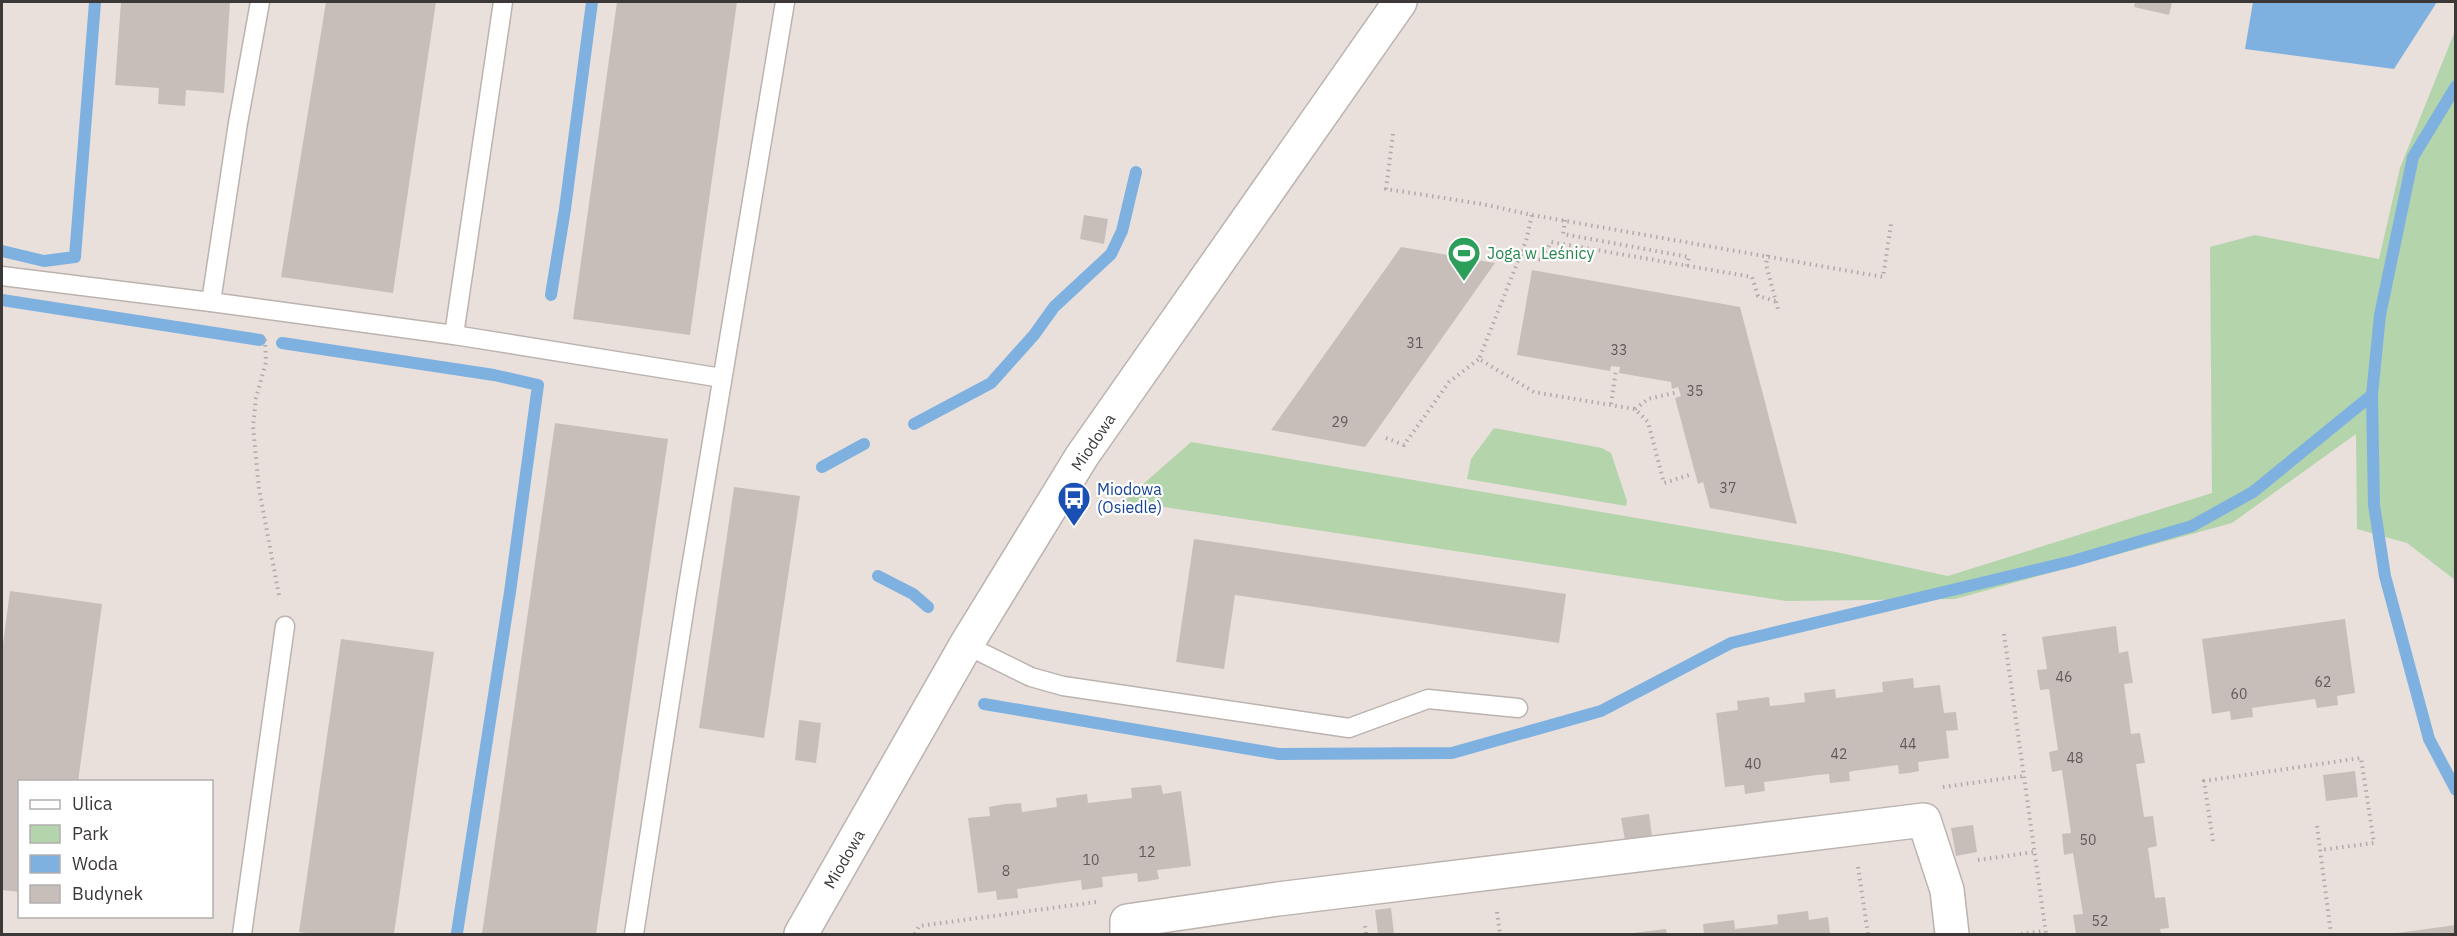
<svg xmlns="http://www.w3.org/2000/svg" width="2457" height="936" font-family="'IBM Plex Sans',sans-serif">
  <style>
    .green { fill: #b4d4ab }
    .water { fill: #7fb1e0 }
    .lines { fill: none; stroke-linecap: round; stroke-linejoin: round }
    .stream { stroke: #7fb1e0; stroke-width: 12 }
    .building { fill: #c7beba }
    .service-casing { stroke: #bbb3ae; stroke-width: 21 }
    .minor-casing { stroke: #bbb3ae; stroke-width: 36 }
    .tertiary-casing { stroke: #bbb3ae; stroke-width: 36 }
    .path { stroke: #b1aaa7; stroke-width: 4; stroke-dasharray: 1.5 4.5; stroke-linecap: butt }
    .service { stroke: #fff; stroke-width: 18 }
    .minor { stroke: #fff; stroke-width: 33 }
    .tertiary { stroke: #fff; stroke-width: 33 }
    .labels { text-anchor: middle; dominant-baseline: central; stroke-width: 4.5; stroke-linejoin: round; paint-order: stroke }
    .number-label { font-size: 14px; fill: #5f5a58 }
    .leisure-label { font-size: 16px; fill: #27864d; stroke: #fff; text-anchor: start }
    .street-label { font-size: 16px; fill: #3c3837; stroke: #fff }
    .transit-label { font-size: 16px; fill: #164399; stroke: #fff; text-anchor: start }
  </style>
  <rect width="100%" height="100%" fill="#e9e0dc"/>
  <g class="green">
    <path d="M 2455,31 L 2455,580 L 2407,543 L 2357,529 L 2356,434 L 2232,523 L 1955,599 L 1786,601 L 1124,501 L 1191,442 L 1836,552 L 1948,576 L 2212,493 L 2210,247 L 2255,235 L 2379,259 L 2400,168 Z"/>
    <path d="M 1494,428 L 1602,448 L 1611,453 L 1627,501 L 1626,506 L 1467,479 L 1471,459 Z"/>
  </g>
  <path class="water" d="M 2253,2 L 2437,2 L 2394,69 L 2245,49 Z"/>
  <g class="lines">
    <g class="stream">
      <path d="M 2456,86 L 2413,157 L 2380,315 L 2372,395 L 2374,505 L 2385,576 L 2429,739 L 2456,790"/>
      <path d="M 2,251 L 44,261 L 75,257 L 95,2"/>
      <path d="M 551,295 L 565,209 L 592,2"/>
      <path d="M 2,300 L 260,340"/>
      <path d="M 282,343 L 494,375 L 538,385 L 510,592 L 457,933"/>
      <path d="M 914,424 L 991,383 L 1034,335 L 1054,307 L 1111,254 L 1122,231 L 1136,172"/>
      <path d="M 822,467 L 864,444"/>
      <path d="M 878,576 L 913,594 L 928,607"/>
      <path d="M 984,704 L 1279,754 L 1452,753 L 1601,711 L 1731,643 L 2073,561 L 2192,526 L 2253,492 L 2372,395"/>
    </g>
  </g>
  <g class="building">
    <path d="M 121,2 L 230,2 L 224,93 L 186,90 L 185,106 L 158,104 L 159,88 L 115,85 Z"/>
    <path d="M 326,2 L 436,2 L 393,293 L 281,277 Z"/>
    <path d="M 617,2 L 737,2 L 690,335 L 573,319 Z"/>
    <path d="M 2135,2 L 2172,2 L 2169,15 L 2134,7 Z"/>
    <path d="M 1084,215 L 1108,219 L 1104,244 L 1080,239 Z"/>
    <path d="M 1401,247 L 1495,263 L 1365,447 L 1271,430 Z"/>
    <path d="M 1532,270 L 1740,307 L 1797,524 L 1710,508 L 1703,482 L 1698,484 L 1675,398 L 1681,396 L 1678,387 L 1672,389 L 1671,382 L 1619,373 L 1620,367 L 1611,366 L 1610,371 L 1517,355 Z"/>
    <path d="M 555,423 L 668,439 L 596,934 L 482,934 Z"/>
    <path d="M 734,487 L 800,496 L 764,738 L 699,728 Z"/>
    <path d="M 1194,539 L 1566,594 L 1559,643 L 1235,595 L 1224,669 L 1176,662 Z"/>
    <path d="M 10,591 L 102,604 L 78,782 L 20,782 L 20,892 L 2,890 L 2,652 Z"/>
    <path d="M 2345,619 L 2355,693 L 2337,696 L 2338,705 L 2317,708 L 2315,699 L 2252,708 L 2253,717 L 2231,720 L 2230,711 L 2212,714 L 2202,639 Z"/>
    <path d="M 2116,626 L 2119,653 L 2128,651 L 2133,683 L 2124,684 L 2131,734 L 2140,733 L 2145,763 L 2136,764 L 2144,817 L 2153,816 L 2157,846 L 2148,848 L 2155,898 L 2165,897 L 2169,928 L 2160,929 L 2161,934 L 2076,934 L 2073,915 L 2083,914 L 2073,853 L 2064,855 L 2062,834 L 2071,833 L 2062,770 L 2052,772 L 2049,752 L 2058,750 L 2049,689 L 2040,690 L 2037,670 L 2047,669 L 2042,637 Z"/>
    <path d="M 341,639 L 434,652 L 394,934 L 315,934 L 299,932 Z"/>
    <path d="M 1913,678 L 1914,688 L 1940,685 L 1944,713 L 1956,712 L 1958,730 L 1946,731 L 1949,758 L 1918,762 L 1919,771 L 1909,773 L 1899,774 L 1898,765 L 1853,771 L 1849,772 L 1850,781 L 1830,783 L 1829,774 L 1817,775 L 1764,782 L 1765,791 L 1745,794 L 1744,785 L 1725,787 L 1716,713 L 1738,710 L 1737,701 L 1769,697 L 1770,706 L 1789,704 L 1805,702 L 1804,693 L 1835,689 L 1836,698 L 1883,692 L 1882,682 Z"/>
    <path d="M 799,720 L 821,723 L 816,763 L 795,760 Z"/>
    <path d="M 2355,771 L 2358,797 L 2326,801 L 2323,775 Z"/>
    <path d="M 1161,785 L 1163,794 L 1181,791 L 1191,866 L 1157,870 L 1159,879 L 1148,881 L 1138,882 L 1137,873 L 1102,877 L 1103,887 L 1082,890 L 1081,880 L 1017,889 L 1018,898 L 1006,899 L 997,900 L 996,891 L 978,893 L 968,818 L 990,816 L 989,807 L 1005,804 L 1021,803 L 1022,812 L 1057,807 L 1056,798 L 1087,794 L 1088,803 L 1132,798 L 1131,788 Z"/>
    <path d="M 1649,814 L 1652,836 L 1625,840 L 1621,818 Z"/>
    <path d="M 1973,825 L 1977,852 L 1956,856 L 1951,828 Z"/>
    <path d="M 1391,908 L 1394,934 L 1378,934 L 1375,910 Z"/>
    <path d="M 1808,911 L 1809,920 L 1828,917 L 1830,934 L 1704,934 L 1703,924 L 1734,920 L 1735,929 L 1778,924 L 1777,915 Z"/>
    <path d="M 2456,925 L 2456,934 L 2397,934 L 2397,933 Z"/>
    <path d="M 1666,929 L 1667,934 L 1634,934 L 1633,933 Z"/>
  </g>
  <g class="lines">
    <defs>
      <g id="service">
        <path d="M 260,2 L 238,123 L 211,302 L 454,335 L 722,378"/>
        <path d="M 2,276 L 211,302"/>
        <path d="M 454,335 L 503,2"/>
        <path d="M 966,645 L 1031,677 L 1063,686 L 1349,728 L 1428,699 L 1518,708"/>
        <path d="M 242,934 L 285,626"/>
        <path d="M 634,934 L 687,592 L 785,2"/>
      </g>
      <path id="minor" d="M 1127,934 L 1127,921 L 1278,899 L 1924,820 L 1947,890 L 1952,934"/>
      <path id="tertiary" d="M 801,934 L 966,645 L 1082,456 L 1400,2"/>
    </defs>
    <use href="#service" class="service-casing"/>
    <use href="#minor" class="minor-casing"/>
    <use href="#tertiary" class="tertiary-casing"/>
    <g class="path">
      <path d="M 1393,134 L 1386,189 L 1482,204 L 1532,215 L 1526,241 L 1479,359 L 1534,392 L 1635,409 L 1648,422 L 1664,483 L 1692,474"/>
      <path d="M 1532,215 L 1883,277 L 1891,224"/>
      <path d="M 1565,220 L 1563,234 L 1689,257 L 1687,266"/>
      <path d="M 1768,255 L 1766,264 L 1779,313"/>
      <path d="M 1521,256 L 1542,260 L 1551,242 L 1752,277 L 1758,296 L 1776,301"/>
      <path d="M 265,339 L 266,362 L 256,398 L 253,426 L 259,489 L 279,595"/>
      <path d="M 1611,404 L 1616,370"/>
      <path d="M 1635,409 L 1648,399 L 1678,392"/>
      <path d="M 1386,438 L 1404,445 L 1449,382 L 1479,359"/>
      <path d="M 2004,634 L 2046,934"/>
      <path d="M 1943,787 L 2023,776"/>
      <path d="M 2317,826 L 2331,934"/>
      <path d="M 2213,841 L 2204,781 L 2361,758 L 2374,843 L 2320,850"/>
      <path d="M 1978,860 L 2034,852"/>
      <path d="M 1858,867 L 1868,934"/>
      <path d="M 1497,912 L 1500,934"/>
      <path d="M 1365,926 L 1366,934"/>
      <path d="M 915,934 L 919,926 L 1096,902"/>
      <path d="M 2021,934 L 2045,931"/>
    </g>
    <use href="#service" class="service"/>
    <use href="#minor" class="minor"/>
    <use href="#tertiary" class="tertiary"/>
  </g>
  <defs>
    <symbol id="stadium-pin" viewBox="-11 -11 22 30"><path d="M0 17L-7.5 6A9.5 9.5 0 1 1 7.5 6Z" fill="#2e9e5b" stroke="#fff"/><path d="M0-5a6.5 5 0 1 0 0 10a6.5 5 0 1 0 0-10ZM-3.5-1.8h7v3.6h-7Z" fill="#fff"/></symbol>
    <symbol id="bus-pin" viewBox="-11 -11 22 30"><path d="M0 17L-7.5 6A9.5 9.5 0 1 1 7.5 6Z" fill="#1a4fb4" stroke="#fff"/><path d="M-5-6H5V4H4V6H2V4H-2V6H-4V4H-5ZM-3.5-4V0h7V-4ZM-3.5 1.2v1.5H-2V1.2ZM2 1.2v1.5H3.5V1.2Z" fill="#fff"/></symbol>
  </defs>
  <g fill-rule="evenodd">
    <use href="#stadium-pin" x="1445" y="234" width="38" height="52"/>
    <use href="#bus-pin" x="1055" y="479" width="38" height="52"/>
  </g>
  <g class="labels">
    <g class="number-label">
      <text x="1415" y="343">31</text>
      <text x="1619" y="350">33</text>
      <text x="1695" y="391">35</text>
      <text x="1340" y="422">29</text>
      <text x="1728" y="488">37</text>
      <text x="2064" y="677">46</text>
      <text x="2323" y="682">62</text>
      <text x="2239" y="694">60</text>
      <text x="1908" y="744">44</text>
      <text x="1839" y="754">42</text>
      <text x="2075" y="758">48</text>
      <text x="1753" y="764">40</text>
      <text x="2088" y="840">50</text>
      <text x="1147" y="852">12</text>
      <text x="1091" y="860">10</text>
      <text x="1006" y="871">8</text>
      <text x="2100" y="921">52</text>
    </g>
    <g class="leisure-label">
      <text x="1487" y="253">Joga w Leśnicy</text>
    </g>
    <g class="street-label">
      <text transform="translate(1093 442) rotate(-56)">Miodowa</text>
      <text transform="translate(844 859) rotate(-60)">Miodowa</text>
    </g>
    <g class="transit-label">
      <text x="1097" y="489">Miodowa<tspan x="1097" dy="18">(Osiedle)</tspan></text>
    </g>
  </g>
  <rect width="2457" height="936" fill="none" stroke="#3c3837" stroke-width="6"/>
  <rect x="18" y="780" width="195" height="138" fill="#ffffff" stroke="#b1afaf" stroke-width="1.5"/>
  <rect x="30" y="800" width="30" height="9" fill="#ffffff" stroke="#b1afaf" stroke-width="1.5"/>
  <text x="72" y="810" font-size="18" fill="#3c3837">Ulica</text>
  <rect x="30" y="825" width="30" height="18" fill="#b4d4ab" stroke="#b1afaf" stroke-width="1.5"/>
  <text x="72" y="840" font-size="18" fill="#3c3837">Park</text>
  <rect x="30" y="855" width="30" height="18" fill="#7fb1e0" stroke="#b1afaf" stroke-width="1.5"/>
  <text x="72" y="870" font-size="18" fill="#3c3837">Woda</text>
  <rect x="30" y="885" width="30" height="18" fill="#c7beba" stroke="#b1afaf" stroke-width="1.5"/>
  <text x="72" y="900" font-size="18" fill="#3c3837">Budynek</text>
</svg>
